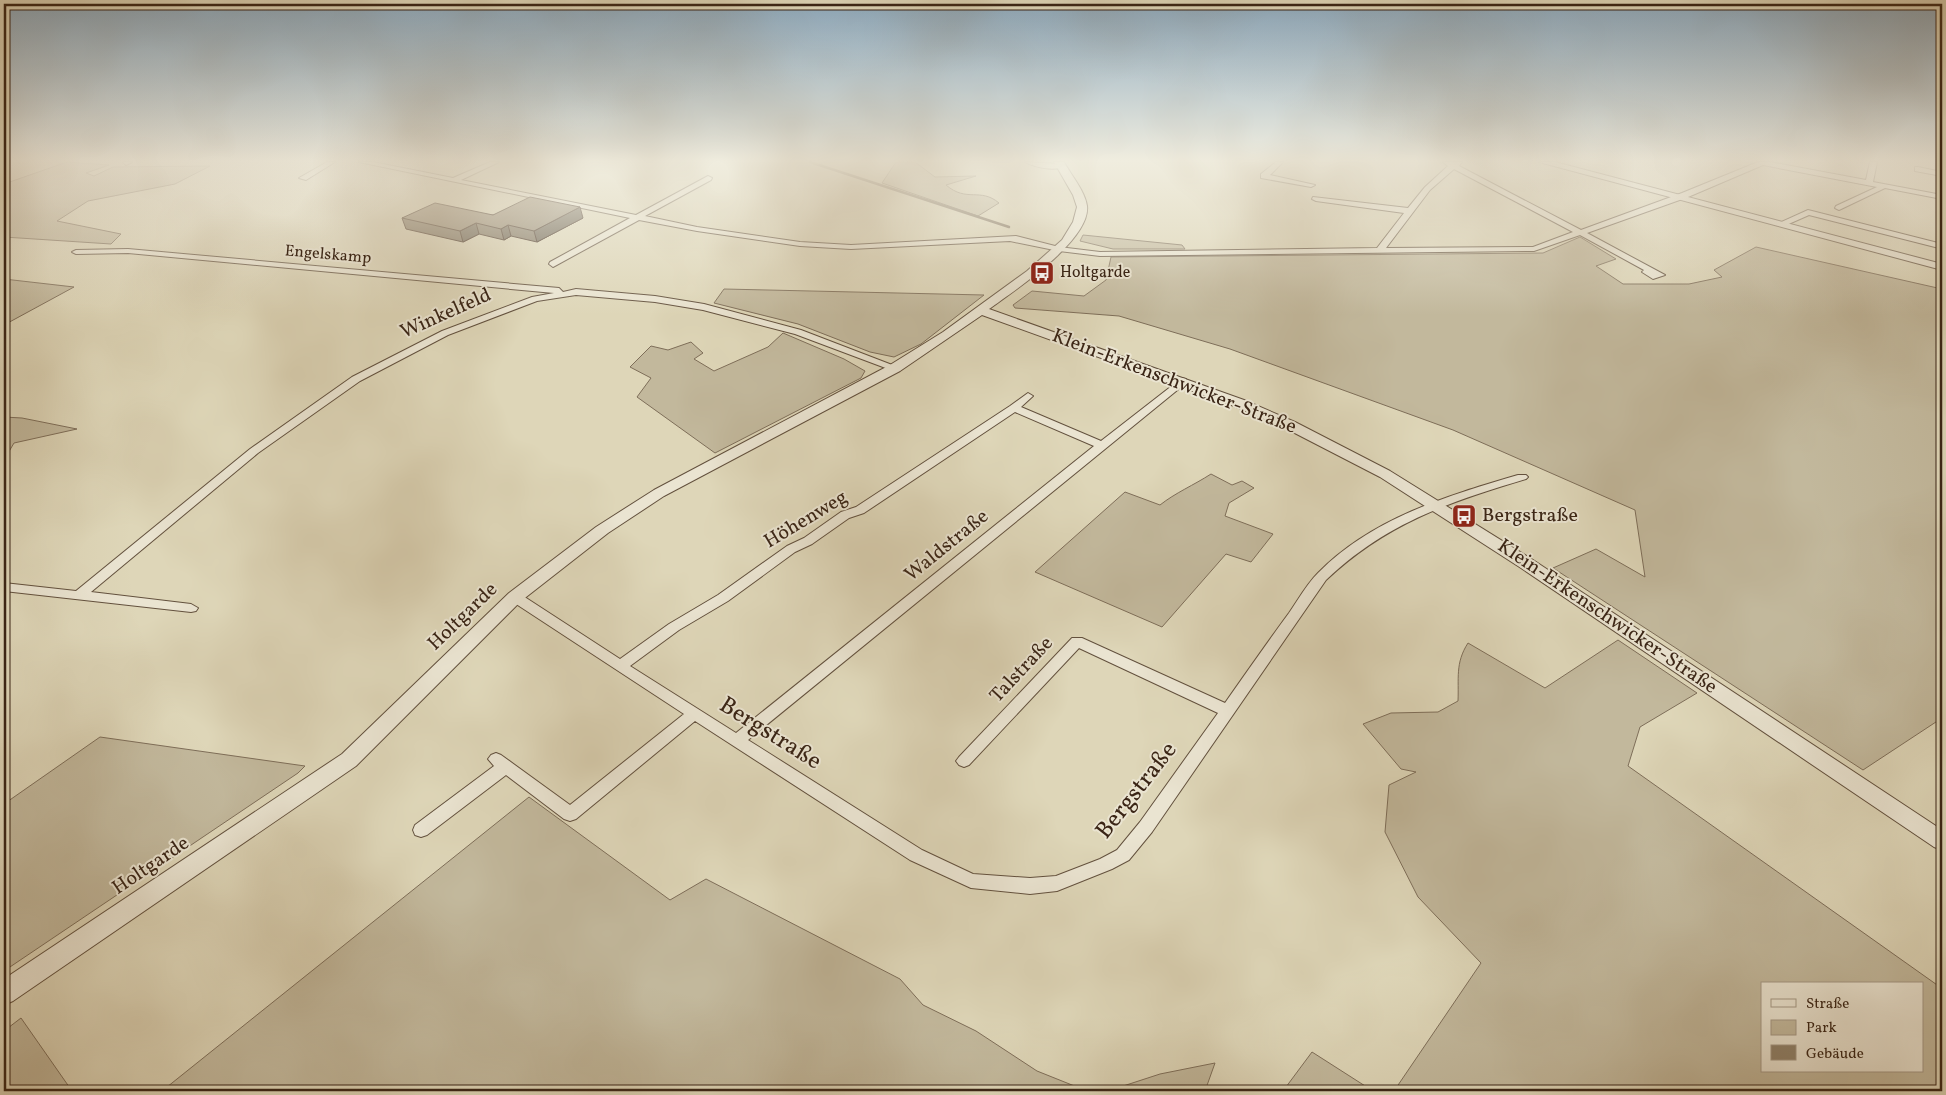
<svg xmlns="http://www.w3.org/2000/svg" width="1946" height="1095" font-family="Vollkorn,serif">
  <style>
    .green { fill: #c2b89c; stroke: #7e6e59; fill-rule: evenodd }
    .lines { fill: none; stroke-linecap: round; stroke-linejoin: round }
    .stream { stroke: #7b6b56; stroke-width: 2.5 }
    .minor-casing { stroke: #63513e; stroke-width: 2 }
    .tertiary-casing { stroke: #63513e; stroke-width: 2 }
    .minor { fill: #eae4d1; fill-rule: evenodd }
    .tertiary { fill: #eae4d1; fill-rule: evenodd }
    .wall { fill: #7b6f5b; stroke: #3a2516 }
    .shaded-wall { fill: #645a4a; stroke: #3a2516 }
    .building { fill: #8f816a; stroke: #3a2516 }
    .labels { text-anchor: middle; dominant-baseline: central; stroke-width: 4; stroke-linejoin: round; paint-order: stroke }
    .far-street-label { font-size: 16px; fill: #3a2516; stroke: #eae4d1 }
    .far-poi-label { font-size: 16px; fill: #3a2516; stroke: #eae4d1; text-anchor: start }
    .street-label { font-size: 20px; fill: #3a2516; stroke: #eae4d1 }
    .poi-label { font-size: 20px; fill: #3a2516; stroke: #eae4d1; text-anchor: start }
    .near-street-label { font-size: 24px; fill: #3a2516; stroke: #eae4d1 }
  </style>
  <rect width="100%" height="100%" fill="#ded6b8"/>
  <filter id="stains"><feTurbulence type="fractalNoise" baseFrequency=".004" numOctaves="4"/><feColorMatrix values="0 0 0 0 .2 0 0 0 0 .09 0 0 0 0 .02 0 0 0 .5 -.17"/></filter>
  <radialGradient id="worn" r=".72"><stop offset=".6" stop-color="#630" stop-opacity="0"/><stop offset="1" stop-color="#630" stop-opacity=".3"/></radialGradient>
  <g class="green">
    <path d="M 67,162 L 109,165 L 86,173 L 94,176 L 113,167 L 210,166 L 175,184 L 88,201 L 57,221 L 121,234 L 111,244 L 4,237 L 4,184 Z"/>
    <path d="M 896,162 L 915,162 L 935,177 L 976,176 L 946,185 C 967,203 980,187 999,203 L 978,216 L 882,183 Z"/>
    <path d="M 1083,235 L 1182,245 L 1185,249 L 1113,249 L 1080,241 Z"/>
    <path d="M 1580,237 L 1616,259 L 1596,266 L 1623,284 L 1689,284 L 1722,277 L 1714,270 L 1756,247 L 1942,289 L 1942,718 L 1863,770 L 1553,568 L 1596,549 L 1645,577 L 1635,510 L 1453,430 L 1230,349 L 1119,316 L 1015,308 L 1013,305 L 1032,291 L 1084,296 L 1106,280 L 1111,257 L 1543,253 Z"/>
    <path d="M 4,279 L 74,287 L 4,325 Z"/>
    <path d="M 724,289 L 984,295 L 921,344 L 894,357 L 870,352 L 798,324 L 714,303 Z"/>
    <path d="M 783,333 L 844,359 L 865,371 L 861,378 L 715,453 L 637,397 L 651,378 L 630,367 L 651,346 L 668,350 L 691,342 L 703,353 L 694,359 L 714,371 L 768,347 Z"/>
    <path d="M 4,417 L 22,418 L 77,429 L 14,443 L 4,460 Z"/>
    <path d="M 1211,474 L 1232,485 L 1242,481 L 1254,488 L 1229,503 L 1225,516 L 1273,534 L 1251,562 L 1226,554 L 1162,627 L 1035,572 L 1125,492 L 1160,505 C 1175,493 1194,485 1211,474 Z"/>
    <path d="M 1618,640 L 1697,693 L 1640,727 L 1628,766 L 1940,987 L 1942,982 L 1942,1091 L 1394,1091 L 1481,963 L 1418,897 L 1385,832 L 1389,785 L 1416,772 L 1401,769 L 1363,724 L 1391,713 L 1438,712 L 1458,701 C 1459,679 1455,663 1468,643 L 1545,688 ZM 1762,984 L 1922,984 L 1922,1071 L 1762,1071 Z"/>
    <path d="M 100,737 L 305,766 L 298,773 L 4,971 L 4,804 Z"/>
    <path d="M 529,797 L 670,900 L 706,879 L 900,979 L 923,1005 L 976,1031 L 1037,1071 L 1082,1089 L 1114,1089 L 1160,1074 L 1215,1063 L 1205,1091 L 162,1091 Z"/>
    <path d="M 21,1018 L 72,1091 L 4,1091 L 4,1031 Z"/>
    <path d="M 1312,1052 L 1373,1091 L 1283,1091 Z"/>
  </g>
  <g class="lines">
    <path class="stream" d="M 810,162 L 1009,227"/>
    <defs>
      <g id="minor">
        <path d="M 123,162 L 132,162 L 126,165 Z"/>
        <path d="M 327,162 L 335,162 L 306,180 L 299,178 Z"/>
        <path d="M 359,162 L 373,162 L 453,178 L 490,162 L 499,162 L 461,180 L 636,215 L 708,176 L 712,178 L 711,180 L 645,216 L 697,227 L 800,242 L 851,245 L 1016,236 L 1059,247 L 1100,252 L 1377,248 L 1404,213 L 1316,201 L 1312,199 L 1313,197 L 1408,208 L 1425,187 L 1448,166 L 1443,162 L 1462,162 L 1459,166 L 1581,230 L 1682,193 L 1758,162 L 1770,162 L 1866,180 L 1870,162 L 1877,162 L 1873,182 L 1942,195 L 1942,199 L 1885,188 L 1839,210 L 1835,208 L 1836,206 L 1877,187 L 1763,165 L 1688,197 L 1587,233 L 1665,275 L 1653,279 L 1642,272 L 1644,270 L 1580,235 L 1534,251 L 1100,256 L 1059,251 L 1010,241 L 851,249 L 800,246 L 697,231 L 639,220 L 553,267 L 549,264 L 550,262 L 630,218 ZM 1454,169 L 1573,232 L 1533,247 L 1386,248 L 1430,190 Z"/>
        <path d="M 1025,162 L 1061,164 L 1065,166 C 1055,172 1034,167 1025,162 Z"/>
        <path d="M 1276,162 L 1283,162 L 1270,175 L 1315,185 L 1311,187 L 1261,178 L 1261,174 Z"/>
        <path d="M 1918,167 L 1942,172 L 1942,176 L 1915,171 L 1915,167 Z"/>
        <path d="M 1808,210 L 1942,244 L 1942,247 L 1939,248 L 1809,215 L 1784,226 L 1777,224 Z"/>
        <path d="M 128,249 L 559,288 L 563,292 L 576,289 L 655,296 L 704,304 L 801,330 L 900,368 L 895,371 L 891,370 L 795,334 L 703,310 L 655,302 L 576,295 L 537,301 L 448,335 L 360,381 L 258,453 L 91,592 L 191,604 L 198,608 L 196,611 L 191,612 L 4,591 L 4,583 L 76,591 L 250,449 L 352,377 L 442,331 L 532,297 L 554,293 L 128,253 L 76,254 L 72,252 L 76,250 Z"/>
        <path d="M 1182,378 L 1186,379 L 1186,383 L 748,740 L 922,850 L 973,874 L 1030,878 L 1056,876 L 1100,859 L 1117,850 L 1140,822 L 1218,713 L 1079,648 L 969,765 L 964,767 L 959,765 L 956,761 L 959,757 L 1072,638 L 1082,638 L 1225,703 C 1246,673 1267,643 1289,613 C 1298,600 1307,584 1318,573 C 1372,518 1447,496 1518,475 L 1526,475 L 1528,477 L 1526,479 C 1449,502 1386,523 1326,580 L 1152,832 L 1129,860 L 1112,869 L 1057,891 L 1030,894 L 971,888 L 910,860 L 695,721 L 576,819 L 570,821 L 564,819 L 506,775 L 427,835 L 421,837 L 415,835 L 413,830 L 415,825 L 494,766 L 488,759 L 491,755 L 496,753 L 501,755 L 570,805 L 684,714 L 510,600 L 508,597 L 510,594 L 520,594 L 620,659 L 669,624 L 718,595 L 787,546 L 804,538 L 841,512 L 856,507 L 1010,406 L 1028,393 L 1033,396 L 1021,407 L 1101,441 ZM 1015,412 L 1094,446 L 736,733 L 630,666 L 679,630 L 728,601 L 795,552 L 812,544 L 849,518 L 864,513 Z"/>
      </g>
      <g id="tertiary">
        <path d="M 1054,162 L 1064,162 C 1071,175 1085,191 1087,206 C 1091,240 1014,291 989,309 L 1244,400 L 1295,422 L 1390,471 L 1533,560 L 1942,830 L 1942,850 L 1934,847 L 1521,568 L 1380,477 L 1285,428 L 1234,406 L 982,315 L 900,371 L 664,496 L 608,533 L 521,601 L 356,766 L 13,1001 L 4,1005 L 4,979 L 342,754 L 509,593 L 596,527 L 654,490 L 890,365 L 943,332 L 1027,271 L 1062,240 L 1073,222 L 1077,207 L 1073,195 Z"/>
        <path d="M 1539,162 L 1555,162 L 1942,264 L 1942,270 Z"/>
      </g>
    </defs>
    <use href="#minor" class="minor-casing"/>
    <use href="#tertiary" class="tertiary-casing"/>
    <use href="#minor" class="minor"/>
    <use href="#tertiary" class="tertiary"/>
  </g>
  <path class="wall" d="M 493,215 L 583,218 L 537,242 L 511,236 L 504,240 L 479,234 L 463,242 L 406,229 L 402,218 Z"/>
  <g class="shaded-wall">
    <path d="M 580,207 L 583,218 L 537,242 L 534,231 Z"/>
    <path d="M 476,223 L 479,234 L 463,242 L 460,231 Z"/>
    <path d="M 508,225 L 511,236 L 504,240 L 501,229 Z"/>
  </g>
  <path class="building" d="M 530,197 L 580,207 L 534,231 L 508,225 L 501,229 L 476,223 L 460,231 L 402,218 L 435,203 L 493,215 Z"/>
  <linearGradient id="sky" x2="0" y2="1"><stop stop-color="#8daabf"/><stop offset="0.51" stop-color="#f0eddf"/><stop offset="1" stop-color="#f0eddf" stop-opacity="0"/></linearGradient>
  <rect width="1946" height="315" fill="url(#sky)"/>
  <defs>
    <symbol id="bus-square" viewBox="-11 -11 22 22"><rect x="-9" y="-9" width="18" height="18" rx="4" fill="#8f2418" stroke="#eae4d1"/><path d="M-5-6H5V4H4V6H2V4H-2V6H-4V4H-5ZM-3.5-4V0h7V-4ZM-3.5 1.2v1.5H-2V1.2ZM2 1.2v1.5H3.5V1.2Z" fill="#fff"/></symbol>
  </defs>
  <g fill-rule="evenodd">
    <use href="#bus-square" x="1028" y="259" width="28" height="28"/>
    <use href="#bus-square" x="1450" y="502" width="28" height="28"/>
  </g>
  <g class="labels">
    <g class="far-street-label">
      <text transform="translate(328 255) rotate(5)">Engelskamp</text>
    </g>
    <g class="far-poi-label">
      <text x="1060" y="273">Holtgarde</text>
    </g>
    <g class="street-label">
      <text transform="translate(446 314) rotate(-24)">Winkelfeld</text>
      <text transform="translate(1174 382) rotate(21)">Klein-Erkenschwicker-Straße</text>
      <text transform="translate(806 520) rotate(-31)">Höhenweg</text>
      <text transform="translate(947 546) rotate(-39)">Waldstraße</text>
      <text transform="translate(463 617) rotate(-44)">Holtgarde</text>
      <text transform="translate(1607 617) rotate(34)">Klein-Erkenschwicker-Straße</text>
      <text transform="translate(1022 670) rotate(-47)">Talstraße</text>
      <text transform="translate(151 866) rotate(-34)">Holtgarde</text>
    </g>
    <g class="poi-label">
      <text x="1482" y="516">Bergstraße</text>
    </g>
    <g class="near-street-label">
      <text transform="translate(770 734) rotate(32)">Bergstraße</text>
      <text transform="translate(1137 791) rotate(-52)">Bergstraße</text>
    </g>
  </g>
  <rect width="1946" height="1095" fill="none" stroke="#ded6b8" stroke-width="20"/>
  <rect x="5" y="5" width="1936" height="1085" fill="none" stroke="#3a2516" stroke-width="2.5"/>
  <rect x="10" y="10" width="1926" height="1075" fill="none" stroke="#3a2516"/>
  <rect x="1761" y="982" width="162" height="90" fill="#eae4d1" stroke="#a49886"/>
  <rect x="1771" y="999" width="25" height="8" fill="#eae4d1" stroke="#a49886"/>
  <text x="1806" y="1008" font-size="15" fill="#3a2516">Straße</text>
  <rect x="1771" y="1020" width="25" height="15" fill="#c2b89c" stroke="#a49886"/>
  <text x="1806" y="1032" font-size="15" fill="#3a2516">Park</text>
  <rect x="1771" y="1045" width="25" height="15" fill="#8f816a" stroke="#a49886"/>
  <text x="1806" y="1058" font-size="15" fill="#3a2516">Gebäude</text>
  <rect width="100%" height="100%" filter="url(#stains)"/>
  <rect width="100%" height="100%" fill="url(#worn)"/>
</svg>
